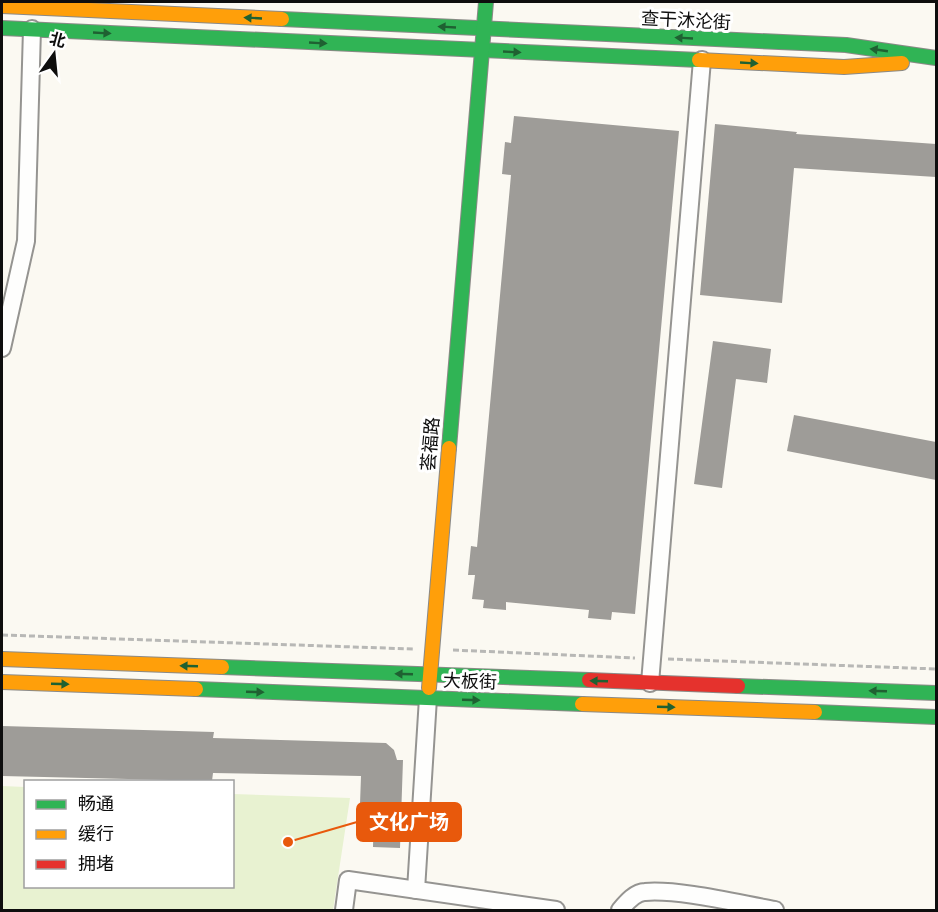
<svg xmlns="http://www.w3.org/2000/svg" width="938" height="912" font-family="'Roboto Serif','Noto Sans SC',serif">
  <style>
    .green { fill: #e8f2d1 }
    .building { fill: #9e9c98 }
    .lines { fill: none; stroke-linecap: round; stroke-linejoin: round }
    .street-casing { stroke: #959491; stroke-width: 20 }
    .fast-casing { stroke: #8b8a87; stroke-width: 16 }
    .slow-casing { stroke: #8b8a87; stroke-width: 16 }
    .jam-casing { stroke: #8b8a87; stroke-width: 16 }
    .path { stroke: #b8b8b6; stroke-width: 3; stroke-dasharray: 6 3; stroke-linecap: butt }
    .street { stroke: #fefefd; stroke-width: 16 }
    .fast { stroke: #30b455; stroke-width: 14 }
    .slow { stroke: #ff9f0a; stroke-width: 14 }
    .jam { stroke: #e5322d; stroke-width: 14 }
    .oneway { fill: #1f6132 }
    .labels { text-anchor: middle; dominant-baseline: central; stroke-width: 6; stroke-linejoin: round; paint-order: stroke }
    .street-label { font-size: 18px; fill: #0e0e0e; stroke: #fff }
    .leader { fill: none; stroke: #e8590c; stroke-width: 2 }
    .callout-dot { fill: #e8590c; stroke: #fff; stroke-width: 2 }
    .callout { fill: #e8590c; stroke: #e8590c; stroke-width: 2 }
    .callout-label { font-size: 20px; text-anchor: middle; font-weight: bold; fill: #fff }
  </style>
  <rect width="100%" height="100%" fill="#fbf9f2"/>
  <path class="green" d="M 2,786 L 25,787 L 26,886 L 232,886 L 233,794 L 350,798 L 333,910 L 2,910 Z"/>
  <g class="building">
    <path d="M 514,116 L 679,131 L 635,614 L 612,612 L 611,620 L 588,618 L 589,610 L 506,602 L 506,610 L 483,608 L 484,600 L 472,599 L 475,575 L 468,575 L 471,546 L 477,547 L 511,175 L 502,174 L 505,142 L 511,143 Z"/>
    <path d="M 715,124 L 797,132 L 796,134 L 936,144 L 936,177 L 794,168 L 782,303 L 700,295 Z"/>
    <path d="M 713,341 L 771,349 L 767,383 L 736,379 L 722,488 L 694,484 Z"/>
    <path d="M 794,415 L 936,442 L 936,480 L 787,451 Z"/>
    <path d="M 2,726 L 214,732 L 213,738 L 386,743 L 394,750 L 397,760 L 403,760 L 400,848 L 373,847 L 374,804 L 360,804 L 361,776 L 213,773 L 212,781 L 2,776 Z"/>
  </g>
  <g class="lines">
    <defs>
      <g id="street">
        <path d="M 2,348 L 26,241 L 32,29"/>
        <path d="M 650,683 L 702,60"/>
        <path d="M 416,890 L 428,698"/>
        <path d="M 344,910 L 348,880 L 556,910"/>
        <path d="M 620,910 C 626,903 635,892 645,892 C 679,889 740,904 775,910"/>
      </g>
      <g id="fast">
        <path d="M 282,19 L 846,45 L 936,58"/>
        <path d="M 2,28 L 699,60"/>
        <path d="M 449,448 L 486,2"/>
        <path d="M 222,667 L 589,680"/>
        <path d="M 738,686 L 936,693"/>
        <path d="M 196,689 L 582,704"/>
        <path d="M 815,712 L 936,717"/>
      </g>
      <g id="slow">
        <path d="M 2,6 L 282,19"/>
        <path d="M 699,60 L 844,67 L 902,63"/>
        <path d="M 2,659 L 222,667"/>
        <path d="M 2,682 L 196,689"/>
        <path d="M 429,688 L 449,448"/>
        <path d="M 582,704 L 815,712"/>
      </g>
      <path id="jam" d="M 589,680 L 738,686"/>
    </defs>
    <use href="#street" class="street-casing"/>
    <use href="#fast" class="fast-casing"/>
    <use href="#slow" class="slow-casing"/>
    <use href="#jam" class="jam-casing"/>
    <g class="path">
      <path d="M 2,635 L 413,649"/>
      <path d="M 453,650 L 635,658"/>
      <path d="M 668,659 L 936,669"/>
    </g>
    <use href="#street" class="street"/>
    <use href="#fast" class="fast"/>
    <use href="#slow" class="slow"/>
    <use href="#jam" class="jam"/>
  </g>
  <defs><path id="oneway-solid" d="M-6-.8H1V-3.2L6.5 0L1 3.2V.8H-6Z" transform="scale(1.5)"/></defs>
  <g class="oneway">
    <use href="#oneway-solid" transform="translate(253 18) rotate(-177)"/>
    <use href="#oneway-solid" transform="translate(447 27) rotate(-177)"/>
    <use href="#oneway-solid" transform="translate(102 33) rotate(3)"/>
    <use href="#oneway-solid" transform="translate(684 38) rotate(-177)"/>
    <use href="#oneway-solid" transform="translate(318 43) rotate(3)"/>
    <use href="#oneway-solid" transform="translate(879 50) rotate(-172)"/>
    <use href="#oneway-solid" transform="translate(512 52) rotate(3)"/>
    <use href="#oneway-solid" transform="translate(749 63) rotate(3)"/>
    <use href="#oneway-solid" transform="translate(189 666) rotate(-178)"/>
    <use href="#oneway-solid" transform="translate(404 674) rotate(-178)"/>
    <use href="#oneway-solid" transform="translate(599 681) rotate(-178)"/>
    <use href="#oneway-solid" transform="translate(60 684) rotate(2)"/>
    <use href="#oneway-solid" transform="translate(878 691) rotate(-178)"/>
    <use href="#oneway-solid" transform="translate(255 692) rotate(2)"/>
    <use href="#oneway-solid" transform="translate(471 700) rotate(2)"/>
    <use href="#oneway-solid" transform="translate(666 707) rotate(2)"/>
  </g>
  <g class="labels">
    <g class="street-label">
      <text transform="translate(686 20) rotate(3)">查干沐沦街</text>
      <text transform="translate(430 444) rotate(-85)">荟福路</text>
      <text transform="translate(470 681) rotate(2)">大板街</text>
    </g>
  </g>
  <path class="leader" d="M288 842L357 822"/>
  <circle class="callout-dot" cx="288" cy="842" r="6"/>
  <rect class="callout" x="357" y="803" width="104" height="38" rx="6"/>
  <g class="callout-label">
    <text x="409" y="829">文化广场</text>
  </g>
  <rect width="938" height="912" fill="none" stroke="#0e0e0e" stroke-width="6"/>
  <rect x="24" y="780" width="210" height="108" fill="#ffffff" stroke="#9f9f9f" stroke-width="1.5"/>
  <rect x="36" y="800" width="30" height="9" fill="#30b455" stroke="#9f9f9f" stroke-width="1.5"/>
  <text x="78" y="810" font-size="18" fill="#0e0e0e">畅通</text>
  <rect x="36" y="830" width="30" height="9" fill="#ff9f0a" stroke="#9f9f9f" stroke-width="1.5"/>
  <text x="78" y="840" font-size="18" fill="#0e0e0e">缓行</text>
  <rect x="36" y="860" width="30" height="9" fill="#e5322d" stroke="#9f9f9f" stroke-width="1.5"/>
  <text x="78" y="870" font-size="18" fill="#0e0e0e">拥堵</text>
  <g transform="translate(54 54) rotate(15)" stroke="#ffffff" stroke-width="4.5" paint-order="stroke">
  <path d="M0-4.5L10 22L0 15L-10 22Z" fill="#0e0e0e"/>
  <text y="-9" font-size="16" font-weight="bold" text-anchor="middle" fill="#0e0e0e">北</text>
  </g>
</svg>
